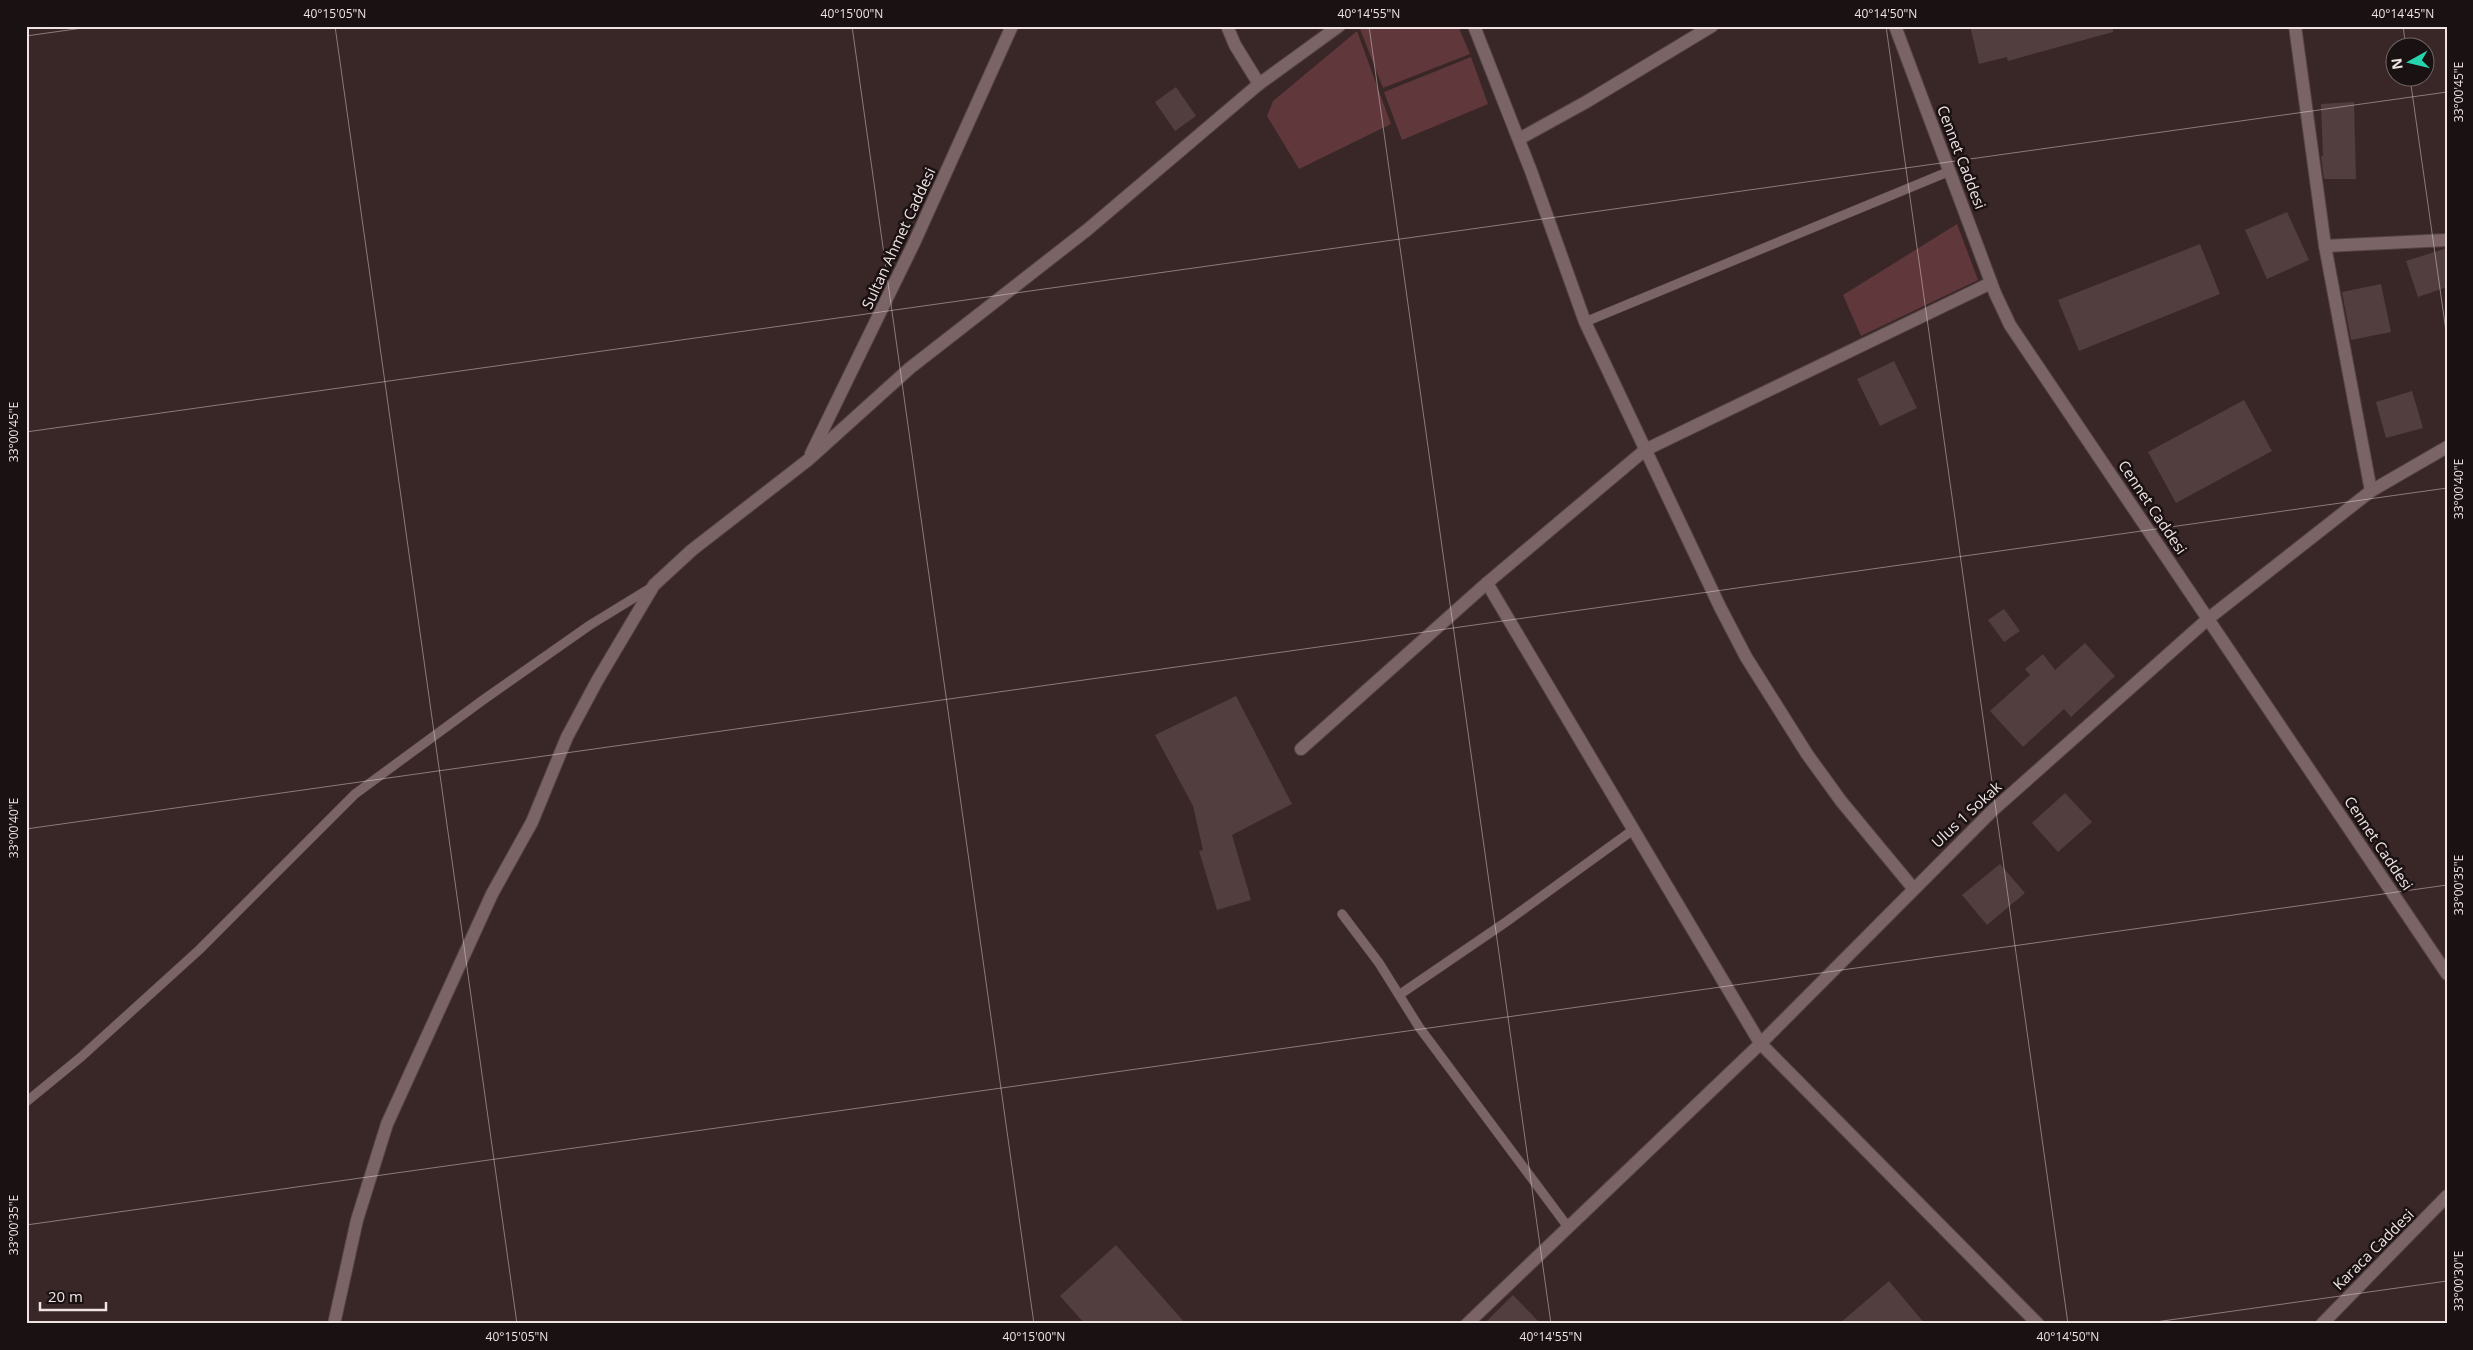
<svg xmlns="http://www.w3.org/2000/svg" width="2473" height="1350" font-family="'Open Sans',sans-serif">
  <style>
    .green { fill: #60373a }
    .building { fill: #523e3f }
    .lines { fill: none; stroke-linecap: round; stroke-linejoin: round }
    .service-casing { stroke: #564445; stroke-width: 10 }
    .minor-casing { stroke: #564445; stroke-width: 14 }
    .tertiary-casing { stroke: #564445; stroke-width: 14 }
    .service { stroke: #7a6465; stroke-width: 9 }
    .minor { stroke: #7a6465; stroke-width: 12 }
    .tertiary { stroke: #7a6465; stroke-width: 12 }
    .ticks { fill: none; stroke: #f0e3e3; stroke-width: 1; stroke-opacity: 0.45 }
    .labels { text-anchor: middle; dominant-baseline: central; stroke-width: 5; stroke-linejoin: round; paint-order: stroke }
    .street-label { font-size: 15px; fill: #f0e3e3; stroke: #1a1112 }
    .neatline { fill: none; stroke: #f0e3e3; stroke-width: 2 }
    .ticks-label { font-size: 12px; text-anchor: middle; fill: #f0e3e3 }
  </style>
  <rect width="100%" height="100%" fill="#392627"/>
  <g class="green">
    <path d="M 1363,26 L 1458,26 L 1470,54 L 1383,88 L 1360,29 Z"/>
    <path d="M 1357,31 L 1391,124 L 1299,169 L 1267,116 L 1273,101 Z"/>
    <path d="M 1471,57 L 1488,104 L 1402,140 L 1384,92 Z"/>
    <path d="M 1957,224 L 1978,280 L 1861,336 L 1843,295 Z"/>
  </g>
  <g class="building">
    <path d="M 1970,26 L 2113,26 L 2113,32 L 2008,61 L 2007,57 L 1979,64 Z"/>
    <path d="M 1176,87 L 1196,116 L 1175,131 L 1155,102 Z"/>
    <path d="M 2354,102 L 2356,179 L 2324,179 L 2321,156 L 2323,156 L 2321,104 Z"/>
    <path d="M 2287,212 L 2309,260 L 2267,279 L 2245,230 Z"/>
    <path d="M 2200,244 L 2220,294 L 2079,351 L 2058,300 Z"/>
    <path d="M 2447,248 L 2447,287 L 2418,297 L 2406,261 Z"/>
    <path d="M 2381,284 L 2391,332 L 2351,340 L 2342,292 Z"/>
    <path d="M 1894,361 L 1917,408 L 1880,426 L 1857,379 Z"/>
    <path d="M 2412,391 L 2423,428 L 2386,438 L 2376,402 Z"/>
    <path d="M 2244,400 L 2272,451 L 2176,503 L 2148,452 Z"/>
    <path d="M 2004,609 L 2020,631 L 2004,642 L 1988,620 Z"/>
    <path d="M 2085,643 L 2115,676 L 2071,717 L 2064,709 L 2023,747 L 1990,711 L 2030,675 L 2025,669 L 2043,654 L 2055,670 Z"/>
    <path d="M 1236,696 L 1292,804 L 1232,835 L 1251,900 L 1217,910 L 1199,851 L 1203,850 L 1193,806 L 1155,735 Z"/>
    <path d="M 2065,793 L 2092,822 L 2058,852 L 2032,823 Z"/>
    <path d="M 2000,864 L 2025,893 L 1987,925 L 1962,895 Z"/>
    <path d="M 1116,1245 L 1186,1324 L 1085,1324 L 1060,1296 Z"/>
    <path d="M 1889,1281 L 1925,1324 L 1839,1324 Z"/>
    <path d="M 1513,1295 L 1541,1324 L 1484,1324 Z"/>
  </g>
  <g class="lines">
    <defs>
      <g id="service">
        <path d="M 1585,322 L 1950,171"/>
        <path d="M 1342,914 L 1379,963 L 1419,1027 L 1568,1227"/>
        <path d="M 1399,995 L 1506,922 L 1633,830"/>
        <path d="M 26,1102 L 81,1057 L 199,950 L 355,794 L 483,700 L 590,625 L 652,587"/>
      </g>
      <g id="minor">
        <path d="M 1227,26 L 1235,45 L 1259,84"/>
        <path d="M 1474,26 L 1531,171 L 1585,322 L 1720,607 L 1746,657 L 1807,754 L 1841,801 L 1913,888"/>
        <path d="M 2295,26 L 2325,246 L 2371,491"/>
        <path d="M 1519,139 L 1586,102 L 1712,26"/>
        <path d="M 2325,246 L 2447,240"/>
        <path d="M 811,454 L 914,243 L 1012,26"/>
        <path d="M 1487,583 L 1760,1043 L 2038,1324"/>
        <path d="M 1301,749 L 1487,583 L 1645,450 L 1991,283"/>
        <path d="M 334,1324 L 357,1220 L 387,1124 L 492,894 L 532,822 L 567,737 L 597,681 L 654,585 L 692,550 L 808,460 L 910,368 L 1087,230 L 1259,84 L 1339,26"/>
        <path d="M 1467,1324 L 1758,1046 L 1992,811 L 2209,618 L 2371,491 L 2447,447"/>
      </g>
      <g id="tertiary">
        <path d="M 1895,26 L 1995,293 L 2010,325 L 2447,974"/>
        <path d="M 2322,1324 L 2447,1196"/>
      </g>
    </defs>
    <use href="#service" class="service-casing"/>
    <use href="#minor" class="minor-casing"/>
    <use href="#tertiary" class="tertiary-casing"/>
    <use href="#service" class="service"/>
    <use href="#minor" class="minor"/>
    <use href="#tertiary" class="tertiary"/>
  </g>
  <path class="ticks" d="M 335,26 L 517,1324M 852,26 L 1034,1324M 1369,26 L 1551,1324M 1886,26 L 2068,1324M 2403,26 L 2406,48M 26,36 L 97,26M 2410,78 L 2447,338M 26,432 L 2447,92M 26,829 L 2447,488M 26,1225 L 2447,885M 2141,1324 L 2447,1281"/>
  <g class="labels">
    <g class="street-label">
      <text transform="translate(1962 157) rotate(69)">Cennet Caddesi</text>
      <text transform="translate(898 238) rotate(-65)">Sultan Ahmet Caddesi</text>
      <text transform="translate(2153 507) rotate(56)">Cennet Caddesi</text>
      <text transform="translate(1966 814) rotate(-43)">Ulus 1 Sokak</text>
      <text transform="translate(2379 843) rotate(56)">Cennet Caddesi</text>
      <text transform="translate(2373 1249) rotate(-45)">Karaca Caddesi</text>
    </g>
  </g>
  <rect width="2473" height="1350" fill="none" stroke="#1a1112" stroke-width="55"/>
  <g transform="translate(2410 62) rotate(262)"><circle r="24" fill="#1a1112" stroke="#706566"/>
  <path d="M0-4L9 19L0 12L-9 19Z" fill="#25d5ae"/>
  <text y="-8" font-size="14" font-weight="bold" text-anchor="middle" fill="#f0e3e3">N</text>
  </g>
  <path d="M40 1302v8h66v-8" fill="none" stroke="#f0e3e3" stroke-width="2.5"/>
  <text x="48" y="1302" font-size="15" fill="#f0e3e3" stroke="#1a1112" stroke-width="4" paint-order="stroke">20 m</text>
  <rect x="28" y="28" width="2418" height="1294" class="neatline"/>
  <g class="ticks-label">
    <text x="335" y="18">40°15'05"N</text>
    <text x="852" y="18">40°15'00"N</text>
    <text x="1369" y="18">40°14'55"N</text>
    <text x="1886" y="18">40°14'50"N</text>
    <text x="2403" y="18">40°14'45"N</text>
    <text transform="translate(2459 92) rotate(-90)" y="4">33°00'45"E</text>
    <text transform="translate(14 432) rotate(-90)" y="4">33°00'45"E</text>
    <text transform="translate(2459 489) rotate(-90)" y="4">33°00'40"E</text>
    <text transform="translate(14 828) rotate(-90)" y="4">33°00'40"E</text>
    <text transform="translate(2459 885) rotate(-90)" y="4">33°00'35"E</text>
    <text transform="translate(14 1225) rotate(-90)" y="4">33°00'35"E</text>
    <text transform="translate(2459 1281) rotate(-90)" y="4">33°00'30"E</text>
    <text x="517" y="1341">40°15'05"N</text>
    <text x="1034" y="1341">40°15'00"N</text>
    <text x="1551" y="1341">40°14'55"N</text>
    <text x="2068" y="1341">40°14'50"N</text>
  </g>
</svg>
